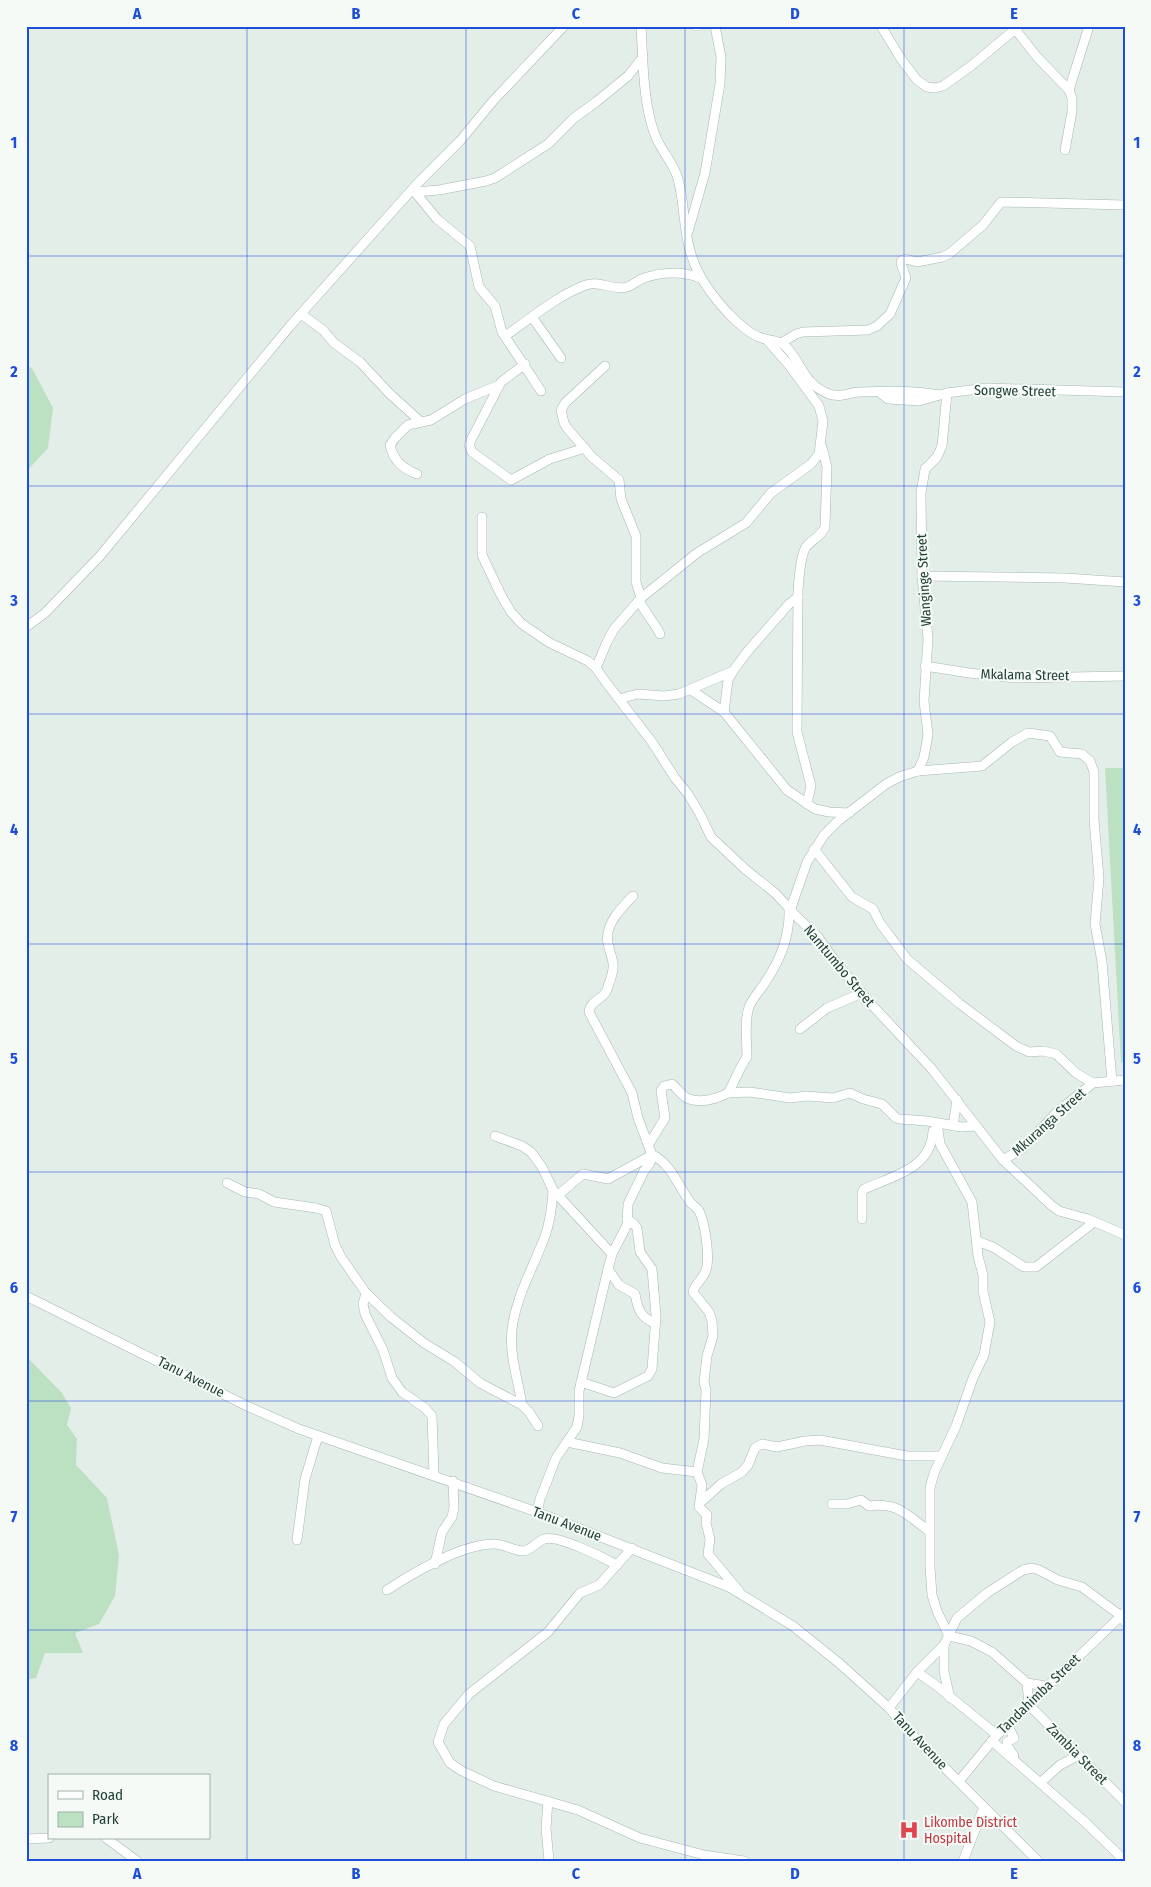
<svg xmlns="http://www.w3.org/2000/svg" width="1151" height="1887" font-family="'Fira Sans Condensed',sans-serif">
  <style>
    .green { fill: #bce0c2 }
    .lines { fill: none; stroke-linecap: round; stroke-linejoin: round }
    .minor-casing { stroke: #a6b7b0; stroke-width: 10 }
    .minor { stroke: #fff; stroke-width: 9 }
    .grid { fill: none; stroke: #1d4ed8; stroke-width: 1; stroke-opacity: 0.55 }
    .labels { text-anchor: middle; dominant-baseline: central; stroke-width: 4; stroke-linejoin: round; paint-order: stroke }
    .street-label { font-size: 14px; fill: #224136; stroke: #f5faf7 }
    .health-label { font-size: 14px; fill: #be3a42; stroke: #f5faf7; text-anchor: start }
    .neatline { fill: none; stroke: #1d4ed8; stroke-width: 2 }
    .grid-label { font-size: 16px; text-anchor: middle; font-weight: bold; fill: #1d4ed8 }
  </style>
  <rect width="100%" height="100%" fill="#e4eee9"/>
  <g class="green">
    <path d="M 26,366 L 32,368 L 53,408 L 48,448 L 26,472 Z"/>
    <path d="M 1105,768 L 1125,768 L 1125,1063 L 1121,1062 Z"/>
    <path d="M 26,1356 L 62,1393 L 71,1408 L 67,1425 L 77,1439 L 76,1465 L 107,1498 L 119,1555 L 115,1596 L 99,1624 L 75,1633 L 83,1653 L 45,1653 L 36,1678 L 26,1680 Z"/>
  </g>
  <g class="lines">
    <defs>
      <g id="minor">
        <path d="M 641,26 C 643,60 643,104 655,135 C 661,151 674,163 678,179 C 685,204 683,232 692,257 C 699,279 713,297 729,314 C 737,322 748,333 759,337 C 767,341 776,339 784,345 C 802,360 801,383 829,394 C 840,398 849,393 859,392 C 885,391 913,390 939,395"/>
        <path d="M 696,26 L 698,26"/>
        <path d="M 881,26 L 901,59 L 917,80 L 927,87 L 935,88 L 943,86 L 971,66 L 1019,26"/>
        <path d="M 1015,29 L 1037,57 L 1069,90 L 1072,98 L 1072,112 L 1065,150"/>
        <path d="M 1069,90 L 1089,26"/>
        <path d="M 414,191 L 437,219 L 470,246 L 479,287 L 495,306 L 502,332 L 541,391"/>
        <path d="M 414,192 L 439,190 L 486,181 L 495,178 L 548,144 L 574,118 L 596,102 L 628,76 L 643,57"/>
        <path d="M 688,232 L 705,173 L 720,84 L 721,57 L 715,26"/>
        <path d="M 301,314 L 323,330 L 334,343 L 360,362 L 390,394 L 421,422"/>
        <path d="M 532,317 L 561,358"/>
        <path d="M 505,336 C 530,319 558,295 586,285 C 599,280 613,291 627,287 C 633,285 638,280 644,278 C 661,272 683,271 700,278"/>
        <path d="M 781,343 L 796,334 L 803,332 L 868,330 L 877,326 L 890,314 L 906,278 L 901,263 L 902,260 L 906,259 L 917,262 L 942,257 L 949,254 L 983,225 L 1001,202 L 1125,205"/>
        <path d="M 525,364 L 501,382 L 471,440 L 469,445 L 472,452 L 511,480 L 550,459 L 585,448"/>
        <path d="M 605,366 L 565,403 L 561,410 L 564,423 L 567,428 L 592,457 L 619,480 L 621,499 L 636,536 L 636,582 L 641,598"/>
        <path d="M 879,392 L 888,399 L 919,401 L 947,393 L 986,388 L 1125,392"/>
        <path d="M 417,474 C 403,469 393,460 390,445 L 395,438 L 408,425 L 431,420 L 465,399 L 499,385"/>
        <path d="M 482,517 L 482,555 L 501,595 L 511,612 L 522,624 L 550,643 L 588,661 L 596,668 L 605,681 L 652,742 L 675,778 L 688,794 L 700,814 L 711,837 L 745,869 L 775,893 L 791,910"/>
        <path d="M 922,576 L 1065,578 L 1125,582"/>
        <path d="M 639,600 C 645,613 654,622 660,634"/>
        <path d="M 26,627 L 45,613 L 100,556 L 290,326 L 416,185 L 460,141 L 493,101 L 564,26"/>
        <path d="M 925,666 L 969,673 L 1016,678 L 1125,676"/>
        <path d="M 596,668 L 607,642 L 614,629 L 641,598 L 697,553 L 746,523 L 771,493 L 811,464 L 819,454 L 823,421 L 819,406 L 789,365 L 766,339"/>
        <path d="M 691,690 L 724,712 L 787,790 L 815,809 L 829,812 L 849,813"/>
        <path d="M 619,699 L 638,694 L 664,696 L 679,694 L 733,671"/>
        <path d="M 724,712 L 728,680 L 733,671 L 747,652 L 789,604 L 798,597"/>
        <path d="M 918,771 L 924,757 L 928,735 L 924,701 L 928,639 L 922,576 L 921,493 L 925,469 L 937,457 L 942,446 L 947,393"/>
        <path d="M 807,804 L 811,786 L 797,732 L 798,590 C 799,579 800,556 806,547 C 812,539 821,537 825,527 L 827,467 L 822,447"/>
        <path d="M 814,849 L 852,897 L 873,909 L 880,923 L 907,959 L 960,1004 L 1016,1046 L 1029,1052 L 1043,1051 L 1056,1054 L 1076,1073 L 1093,1083"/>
        <path d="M 800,1029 L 827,1008 L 862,993"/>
        <path d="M 1112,1081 L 1102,962 L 1095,924 L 1099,878 L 1094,820 L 1094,772 L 1090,761 L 1082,754 L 1060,752 L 1050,736 L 1028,733 L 1012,742 L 982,766 L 918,771 L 899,777 L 886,784 L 838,821 L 824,835 L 807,862 L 792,905 L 791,909 L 793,913 L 818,937 L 837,964 L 871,1004 L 931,1068 L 1003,1160 L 1051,1205 L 1059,1211 L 1088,1219 L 1125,1235"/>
        <path d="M 728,1093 L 750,1092 L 790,1098 L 807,1096 L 833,1098 L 850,1093 L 863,1099 L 882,1104 L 896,1118 L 900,1119 L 927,1121 L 961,1127 L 976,1126"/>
        <path d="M 937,1123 L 940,1144 L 972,1202 L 978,1256 L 983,1275 L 983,1291 L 990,1322 L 984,1355 L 973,1378 L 956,1426 L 934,1473 L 930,1488 L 930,1567 L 932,1595 L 937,1611 L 949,1636 L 971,1641 L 992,1652 L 1027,1683 L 1046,1686"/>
        <path d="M 953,1126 L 957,1100"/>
        <path d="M 495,1136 L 522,1146 L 531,1152 L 542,1167 L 553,1190 L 612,1254"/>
        <path d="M 649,1144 L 665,1118 L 661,1091 L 664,1086 L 672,1084 C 677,1088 681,1095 687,1098 C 700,1104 716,1099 728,1093 C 735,1081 739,1068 747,1057 C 747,1041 744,1022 749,1007 C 753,997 761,990 766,981 C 781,959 790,936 789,909"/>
        <path d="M 1003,1160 L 1022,1149 L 1056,1113 L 1093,1083 L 1125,1080"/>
        <path d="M 227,1183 L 245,1192 L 259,1194 L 274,1202 L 316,1208 L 326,1211 L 335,1245 L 341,1257 L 366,1293 L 391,1317 L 424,1343 L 455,1362 L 480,1383 L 522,1405 L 529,1412 L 538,1426"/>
        <path d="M 558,1195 L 583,1174 L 608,1179 L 652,1155 C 670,1162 679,1187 690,1202 C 693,1206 698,1207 700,1213 C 705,1224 709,1253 707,1266 C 705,1279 694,1284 693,1292 L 709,1312 L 712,1321 L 713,1336 L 707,1356 L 704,1382 L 706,1390 L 704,1439 L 697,1472 L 702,1485 L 699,1507 L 707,1515 L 706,1523 L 710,1539 L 708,1554 L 739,1591"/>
        <path d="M 862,1219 L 862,1193 L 864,1189 C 893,1176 931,1169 933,1131"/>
        <path d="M 977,1241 L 993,1247 L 1024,1267 L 1036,1267 L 1094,1222"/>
        <path d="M 608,1269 L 619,1285 L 635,1294 C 638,1310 640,1317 656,1324"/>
        <path d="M 366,1293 L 363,1304 L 365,1314 L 383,1350 L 392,1378 L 402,1392 L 425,1408 L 432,1416 L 434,1475"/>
        <path d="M 26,1296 L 247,1406 L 299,1429 L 537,1512 L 729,1587 L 793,1626 L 839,1663 L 889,1708 L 919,1742 L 1038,1861"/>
        <path d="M 581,1382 L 614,1393 L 648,1376 L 652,1369 L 656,1315 L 652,1269 L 640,1252 L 637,1228 L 634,1224 L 627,1219"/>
        <path d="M 522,1405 C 518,1379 509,1355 512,1329 C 516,1298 530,1274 541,1246 C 549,1229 552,1209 553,1190"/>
        <path d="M 567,1442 L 620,1453 L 662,1468 L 697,1472"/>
        <path d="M 701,1502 L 721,1484 L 742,1472 L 748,1465 L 755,1448 L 762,1444 L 777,1447 L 805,1441 L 820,1440 L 907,1456 L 942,1456"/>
        <path d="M 832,1504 L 847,1504 L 861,1500 L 869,1506 C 898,1502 907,1515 929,1531"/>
        <path d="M 537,1512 L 540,1499 L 556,1458 L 577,1427 L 579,1416 L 579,1391 L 608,1269 L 612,1254 L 627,1225 L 628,1204 L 644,1171 L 650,1163 L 652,1155 L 638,1118 L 632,1093 L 589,1012 C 590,1001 601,1000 606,992 C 608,989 608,984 610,981 C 617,960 611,961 608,943 C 604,925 622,907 633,896"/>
        <path d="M 297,1540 L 305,1479 L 318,1436"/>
        <path d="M 632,1548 L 599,1585 L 580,1593 L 548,1632 L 469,1694 L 444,1724 L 438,1742 L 450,1763 L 462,1771 L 494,1786 L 578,1810 L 640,1838 L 704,1855 L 744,1861"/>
        <path d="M 435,1564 L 442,1532 L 452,1517 L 454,1508 L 453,1481"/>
        <path d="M 387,1590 C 413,1573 462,1544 494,1544 C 504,1544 514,1551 524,1551 C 532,1549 537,1542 544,1539 C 557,1534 604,1558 617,1565"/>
        <path d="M 944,1645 L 944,1672 L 950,1698"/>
        <path d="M 917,1672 L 937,1686 L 997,1735"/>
        <path d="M 1027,1683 L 1029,1705 L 1125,1802"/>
        <path d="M 889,1708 L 917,1672 L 944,1645 L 957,1618 L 987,1593 L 1023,1570 L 1032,1568 L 1039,1570 L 1058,1580 L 1082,1587 L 1121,1616 L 1125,1622"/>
        <path d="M 1008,1726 L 1014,1738 L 1007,1742 L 1008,1747 L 1014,1756"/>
        <path d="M 992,1741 L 1086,1823 L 1125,1861"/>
        <path d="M 959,1781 L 997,1735 L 1125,1612"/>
        <path d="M 1040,1783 L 1060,1765 L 1079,1755"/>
        <path d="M 548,1801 L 546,1828 L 549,1861"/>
        <path d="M 106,1838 L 137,1861"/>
        <path d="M 26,1839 L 49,1838"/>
        <path d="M 963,1861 L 984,1807"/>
      </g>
    </defs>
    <use href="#minor" class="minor-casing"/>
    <use href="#minor" class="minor"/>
  </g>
  <path class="grid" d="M 247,26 L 247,1861M 466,26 L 466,1861M 685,26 L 685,1861M 904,26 L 904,1861M 26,256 L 1125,256M 26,486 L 1125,486M 26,714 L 1125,714M 26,944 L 1125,944M 26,1172 L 1125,1172M 26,1401 L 1125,1401M 26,1630 L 1125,1630"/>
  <defs>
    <symbol id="hospital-bare" viewBox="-9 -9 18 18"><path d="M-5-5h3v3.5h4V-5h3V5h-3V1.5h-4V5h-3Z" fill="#e0444e" stroke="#f5faf7" stroke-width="2.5" paint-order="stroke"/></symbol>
  </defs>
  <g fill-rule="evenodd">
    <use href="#hospital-bare" x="895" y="1816" width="28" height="28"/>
  </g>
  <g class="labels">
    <g class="street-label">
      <text transform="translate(1015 391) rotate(1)">Songwe Street</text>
      <text transform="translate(924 580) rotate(-93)">Wanginge Street</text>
      <text transform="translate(1025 675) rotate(1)">Mkalama Street</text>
      <text transform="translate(839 966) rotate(50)">Namtumbo Street</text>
      <text transform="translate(1049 1122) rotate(-42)">Mkuranga Street</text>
      <text transform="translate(191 1377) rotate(27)">Tanu Avenue</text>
      <text transform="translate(567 1524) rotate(21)">Tanu Avenue</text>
      <text transform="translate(1039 1694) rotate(-44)">Tandahimba Street</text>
      <text transform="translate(920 1741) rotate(47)">Tanu Avenue</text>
      <text transform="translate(1077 1754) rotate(45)">Zambia Street</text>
    </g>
    <g class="health-label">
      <text x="924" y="1822">Likombe District<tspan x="924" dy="16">Hospital</tspan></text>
    </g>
  </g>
  <rect width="1151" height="1887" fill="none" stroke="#f5faf7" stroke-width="55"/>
  <rect x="48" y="1774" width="162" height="65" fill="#f5faf7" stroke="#a1b0aa"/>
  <rect x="58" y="1791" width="25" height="8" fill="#ffffff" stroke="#a1b0aa"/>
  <text x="92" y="1800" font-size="15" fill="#224136">Road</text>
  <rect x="58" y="1812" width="25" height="15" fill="#bce0c2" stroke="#a1b0aa"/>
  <text x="92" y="1824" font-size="15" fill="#224136">Park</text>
  <rect x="28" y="28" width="1096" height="1832" class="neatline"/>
  <g class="grid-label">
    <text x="137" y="19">A</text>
    <text x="356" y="19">B</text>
    <text x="576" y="19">C</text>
    <text x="795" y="19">D</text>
    <text x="1014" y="19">E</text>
    <text x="14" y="148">1</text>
    <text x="1137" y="148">1</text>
    <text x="14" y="377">2</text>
    <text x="1137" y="377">2</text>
    <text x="14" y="606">3</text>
    <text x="1137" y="606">3</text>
    <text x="14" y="835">4</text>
    <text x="1137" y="835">4</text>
    <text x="14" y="1064">5</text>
    <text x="1137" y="1064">5</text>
    <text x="14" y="1293">6</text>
    <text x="1137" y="1293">6</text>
    <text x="14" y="1522">7</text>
    <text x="1137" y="1522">7</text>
    <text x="14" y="1751">8</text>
    <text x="1137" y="1751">8</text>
    <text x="137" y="1879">A</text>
    <text x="356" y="1879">B</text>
    <text x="576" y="1879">C</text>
    <text x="795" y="1879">D</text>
    <text x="1014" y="1879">E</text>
  </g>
</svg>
